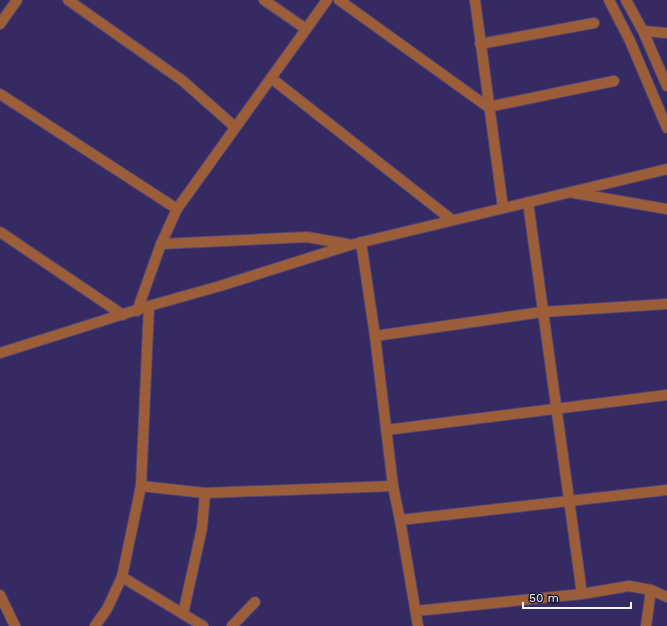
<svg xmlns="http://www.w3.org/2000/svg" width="667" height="626" font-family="'Work Sans',sans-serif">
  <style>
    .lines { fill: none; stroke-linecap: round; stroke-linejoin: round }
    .minor-casing { stroke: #504677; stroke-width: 12 }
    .minor { stroke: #9c5d39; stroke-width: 10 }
  </style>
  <rect width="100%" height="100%" fill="#352a62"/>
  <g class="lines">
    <defs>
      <g id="minor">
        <path d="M 68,0 L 183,81 L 235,127"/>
        <path d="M 264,0 L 306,29"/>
        <path d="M 339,0 L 488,107 L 614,81"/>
        <path d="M 475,0 L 503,208"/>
        <path d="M 609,0 L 630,41 L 667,128"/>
        <path d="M 626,0 L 643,31 L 667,86"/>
        <path d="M 0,24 L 17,0"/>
        <path d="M 643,31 L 667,33"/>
        <path d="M 480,44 L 594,23"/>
        <path d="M 271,78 L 452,220"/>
        <path d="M 0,94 L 177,209"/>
        <path d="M 574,193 L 667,209"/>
        <path d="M 528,202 L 582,594"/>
        <path d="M 0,232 L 123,315"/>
        <path d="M 361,242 L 375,336 L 393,486 L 400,520 L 418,626"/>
        <path d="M 161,244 L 307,237 L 347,244"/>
        <path d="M 137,311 L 161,244 L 177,209 L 327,0"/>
        <path d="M 375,336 L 542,312 L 667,304"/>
        <path d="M 0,353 L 149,306 L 220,286 L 350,245 L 667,169"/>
        <path d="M 386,430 L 667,395"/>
        <path d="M 141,486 L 205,493 L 393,486"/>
        <path d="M 400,520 L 667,490"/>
        <path d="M 122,577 L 203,626"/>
        <path d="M 0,595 L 15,626"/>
        <path d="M 416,611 L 582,594 L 629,586 L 651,590 L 667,597"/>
        <path d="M 183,614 L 202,528 L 205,493"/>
        <path d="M 95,626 L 107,609 L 122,577 L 141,486 L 149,306"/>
        <path d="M 232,626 L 255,602"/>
        <path d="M 646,626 L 651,590"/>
      </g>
    </defs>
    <use href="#minor" class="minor-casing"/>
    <use href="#minor" class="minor"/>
  </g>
  <path d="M523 602v6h108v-6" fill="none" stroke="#f4f3fb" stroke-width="2"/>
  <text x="529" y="602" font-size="12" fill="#f4f3fb" stroke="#1c1831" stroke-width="3" paint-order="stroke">50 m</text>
</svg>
